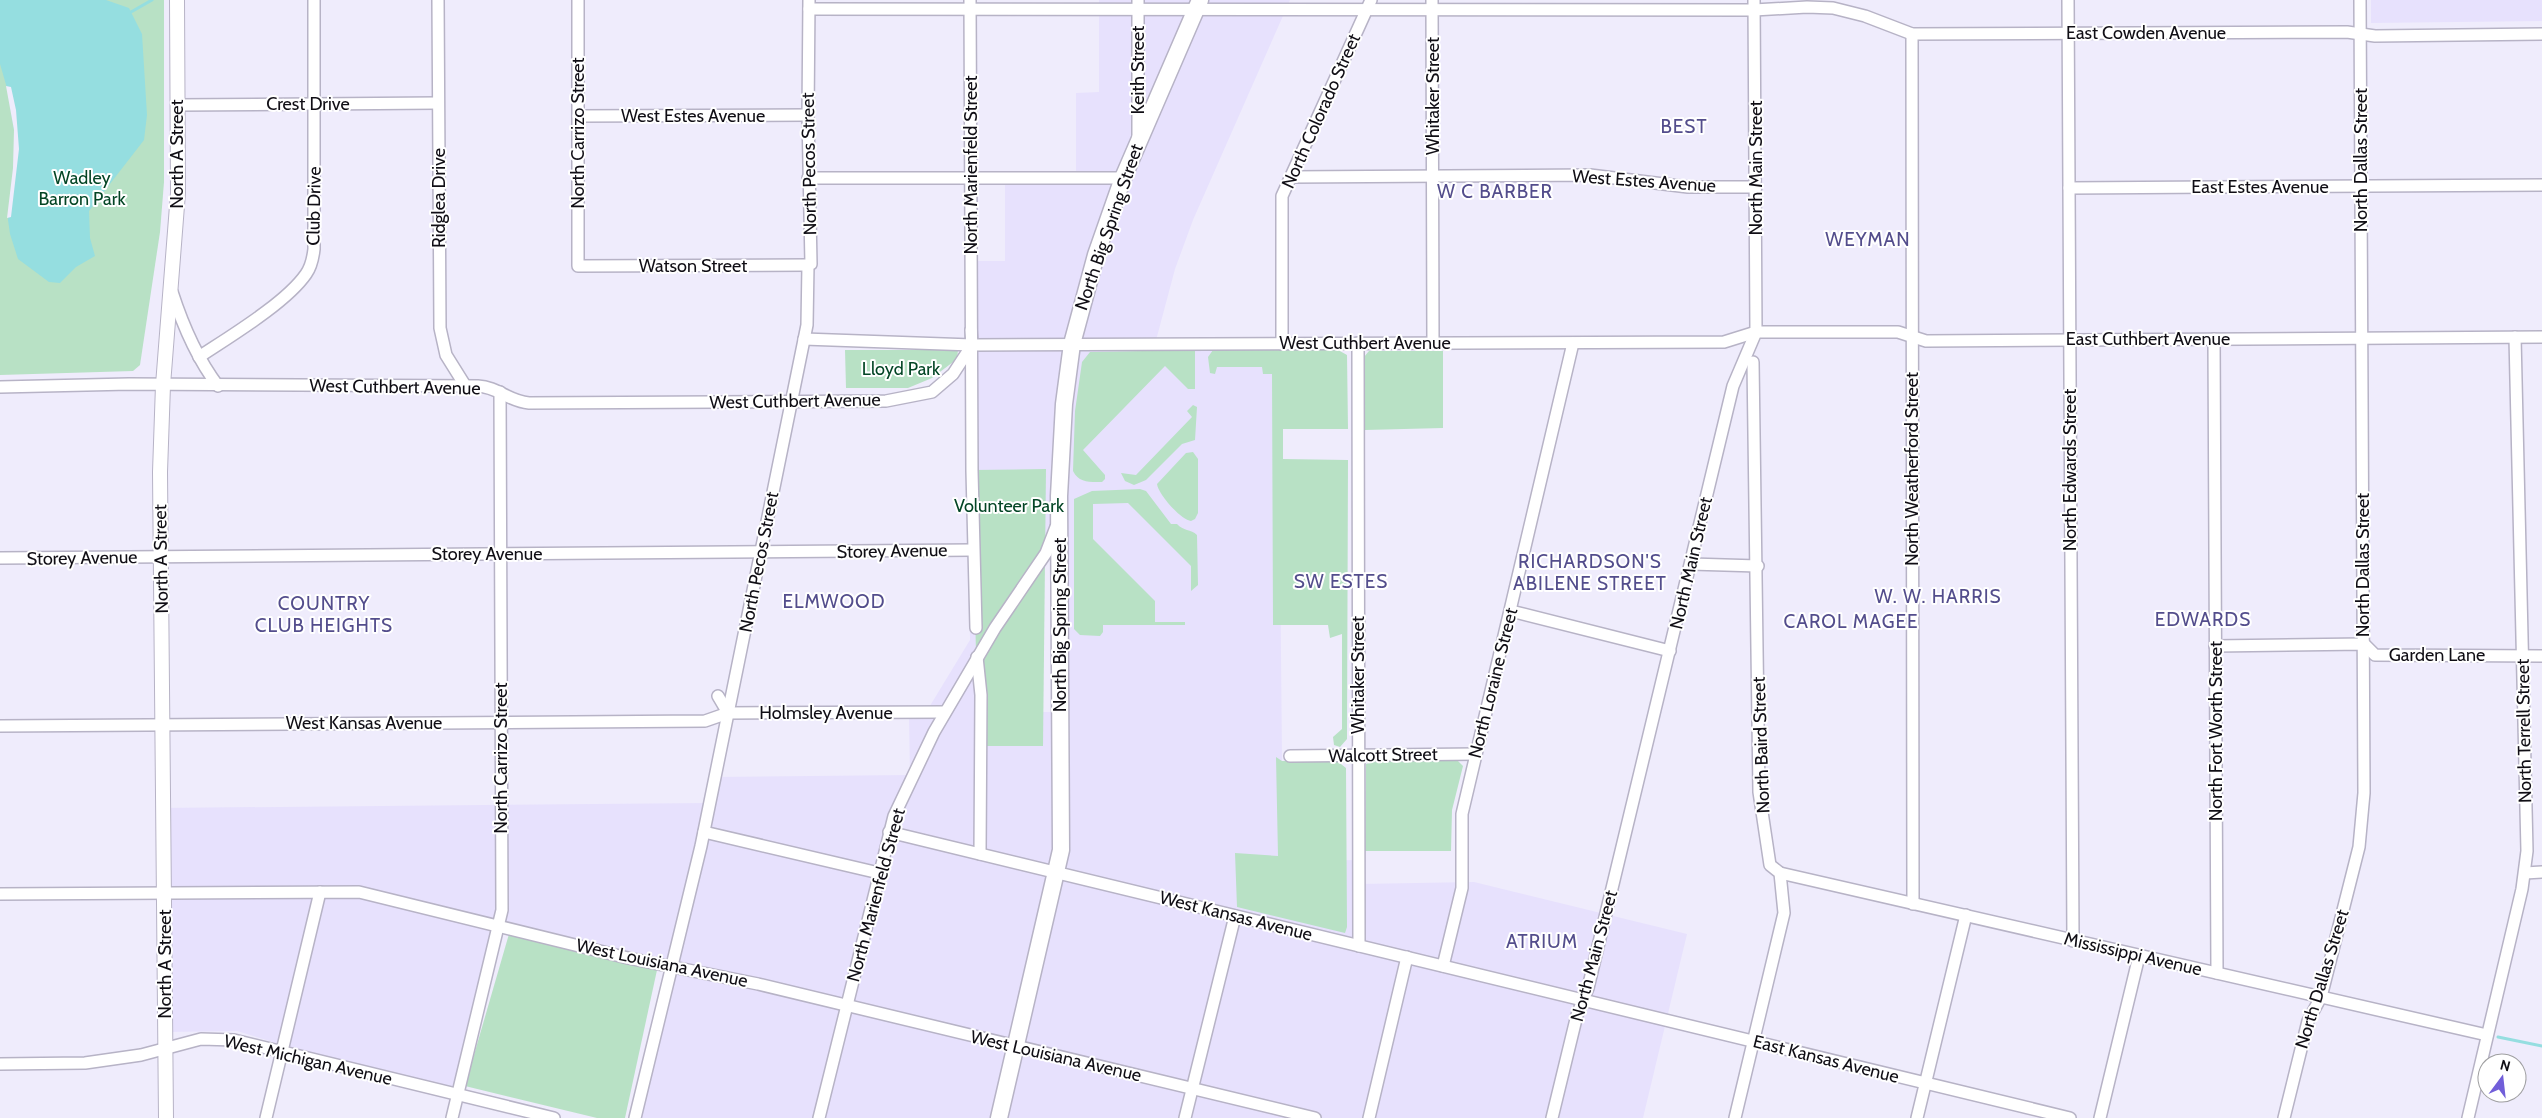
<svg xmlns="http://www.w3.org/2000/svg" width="2542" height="1118" font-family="Cabin,sans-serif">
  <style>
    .built { fill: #e7e1fd; fill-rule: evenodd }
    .green { fill: #b8e1c5 }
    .water { fill: #95dee0 }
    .pier { fill: #efecfc }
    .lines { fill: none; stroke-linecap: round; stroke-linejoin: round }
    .stream { stroke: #95dee0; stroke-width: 3 }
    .minor-casing { stroke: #b7b3c6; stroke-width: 14 }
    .major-casing { stroke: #b7b3c6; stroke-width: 16 }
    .highway-casing { stroke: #b7b3c6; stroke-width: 19 }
    .minor { stroke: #fff; stroke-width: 11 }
    .major { stroke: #fff; stroke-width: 14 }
    .highway { stroke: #fff; stroke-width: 16 }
    .labels { text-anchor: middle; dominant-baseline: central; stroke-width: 4; stroke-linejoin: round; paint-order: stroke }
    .street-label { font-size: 18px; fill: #100e15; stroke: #fff }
    .park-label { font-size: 18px; fill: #034525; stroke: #fff }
    .neighbourhood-label { font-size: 19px; letter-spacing: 1px; fill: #534d8c; stroke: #fff }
  </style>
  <rect width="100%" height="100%" fill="#efecfc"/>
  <g class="built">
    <path d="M 1099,0 L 1290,0 L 1193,220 L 1175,269 L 1155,344 L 1278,343 L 1283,861 L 1359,860 L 1359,884 L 1474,882 L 1687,934 L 1643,1118 L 635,1118 L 673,962 L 501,920 L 458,1093 L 372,1072 L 237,1031 L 165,1032 L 158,808 L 709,803 L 714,777 L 910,775 L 909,715 L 925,714 L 970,640 L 968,261 L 1005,261 L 1005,177 L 1076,177 L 1076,93 L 1099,92 ZM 1049,550 L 1060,550 L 1061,712 L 986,712 Z"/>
    <path d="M 2371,0 L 2542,0 L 2542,21 L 2371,23 Z"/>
  </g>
  <g class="green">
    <path d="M 0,0 L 164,0 L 164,182 L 160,232 L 140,365 L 133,371 L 0,375 Z"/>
    <path d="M 845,350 L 958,350 L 957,359 L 932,378 L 908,388 L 846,388 Z"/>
    <path d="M 1195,350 L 1195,389 L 1188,389 L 1165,366 L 1083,450 L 1105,475 L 1105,479 L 1102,482 C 1089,482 1079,483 1073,471 L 1075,411 L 1082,362 L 1090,352 Z"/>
    <path d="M 1213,350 L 1338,350 L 1347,355 L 1348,429 L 1283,429 L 1283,459 L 1348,460 L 1347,739 L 1340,747 L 1334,745 L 1333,737 L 1342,729 L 1342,634 L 1330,638 L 1328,625 L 1273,625 L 1272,374 L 1263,374 L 1262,367 L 1217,367 L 1215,374 L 1210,373 L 1208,357 Z"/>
    <path d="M 1369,351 L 1443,351 L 1443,428 L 1365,430 L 1364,357 Z"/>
    <path d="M 1193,405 L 1197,407 L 1195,440 L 1182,444 L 1146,480 L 1134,485 L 1125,481 L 1121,473 L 1136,475 L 1192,417 L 1187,411 Z"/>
    <path d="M 1193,452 L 1198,459 L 1198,513 L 1195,519 L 1191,521 C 1181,520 1158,494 1157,484 L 1186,453 Z"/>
    <path d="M 1046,469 L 1043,746 L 978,746 L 972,470 Z"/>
    <path d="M 1140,489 L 1146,491 L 1171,524 L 1177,524 C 1183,531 1191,529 1197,535 L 1198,585 L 1191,591 L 1191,566 L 1128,503 L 1093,504 L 1093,539 L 1155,601 L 1155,622 L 1185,622 L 1185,625 L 1103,625 L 1103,632 L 1100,636 L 1080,635 L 1074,629 L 1074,499 L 1092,491 Z"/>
    <path d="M 1276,757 L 1282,761 L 1337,761 L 1346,768 L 1347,927 L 1345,933 L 1237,907 L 1235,853 L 1278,856 Z"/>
    <path d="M 1457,760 L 1463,766 L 1452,810 L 1451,851 L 1365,851 L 1366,764 L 1373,762 Z"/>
    <path d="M 509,934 L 657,970 L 625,1118 L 597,1118 L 465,1086 Z"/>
  </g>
  <path class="water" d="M 0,0 L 106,0 L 129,8 L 142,34 L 147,115 L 144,140 L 89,211 L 90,238 L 95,256 L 76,267 L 60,283 L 49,282 L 18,259 L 10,234 L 8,220 L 14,168 L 14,130 L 7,88 L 0,64 Z"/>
  <path class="pier" d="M 6,86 L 11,87 L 16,110 L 19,149 L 11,217 L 7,218 L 13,168 L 14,130 Z"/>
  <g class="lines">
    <g class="stream">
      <path d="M 131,12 L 152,0"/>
      <path d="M 2498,1037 L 2542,1046"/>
    </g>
    <defs>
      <g id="minor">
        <path d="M 438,0 L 440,328 L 446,355 L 466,387"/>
        <path d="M 578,0 L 578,266 L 808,265"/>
        <path d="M 970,0 L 972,471 L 976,628"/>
        <path d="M 1138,0 L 1138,139"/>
        <path d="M 1432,0 L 1433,343"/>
        <path d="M 2068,0 L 2073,941"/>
        <path d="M 809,9 L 1754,10 L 1807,7 L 1833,8 L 1865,16 L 1912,34 L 2347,32 L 2375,36 L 2542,34"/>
        <path d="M 1912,34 L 1913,904"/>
        <path d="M 178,105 L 438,103"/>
        <path d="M 578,116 L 808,115"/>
        <path d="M 1291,177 L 1590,175 L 1688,187 L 1756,187"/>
        <path d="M 808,178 L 1123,178"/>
        <path d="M 2069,188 L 2542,185"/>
        <path d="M 172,292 C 183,326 196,357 218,386"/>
        <path d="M 804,339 L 972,345 L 1724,342 L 1756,332 L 1898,332 L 1926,341 L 2542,337"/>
        <path d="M 2214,339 L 2217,973"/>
        <path d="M 1358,343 L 1359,946"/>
        <path d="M 1282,344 L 1282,196 L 1371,0"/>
        <path d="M 199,357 C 229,337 286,303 306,274 C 311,267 313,258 314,249 L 314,0"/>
        <path d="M 0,387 L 129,384 L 478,386 C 498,387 508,401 529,403 L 886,401 L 932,392 L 953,374 L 972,345 L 971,330"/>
        <path d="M 0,558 L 973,550"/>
        <path d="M 1691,564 L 1758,566"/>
        <path d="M 1511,611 L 1670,651"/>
        <path d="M 2215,646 L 2364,644 L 2375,655 L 2542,656"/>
        <path d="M 977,657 L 981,695 L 980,854"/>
        <path d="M 718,696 L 728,713 L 945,712"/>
        <path d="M 0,726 L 705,721 L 728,713"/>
        <path d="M 1290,756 L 1476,754"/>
        <path d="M 704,832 L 879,873"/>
        <path d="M 889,832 L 2070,1118"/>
        <path d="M 1780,873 L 2487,1035"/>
        <path d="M 2525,873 L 2542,872"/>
        <path d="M 0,894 L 359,892 L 628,958 L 758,984 L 1315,1118"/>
        <path d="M 1443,966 L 1462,888 L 1462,814 L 1573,343"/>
        <path d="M 0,1064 L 85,1063 L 141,1055 L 201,1039 L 234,1040 L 554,1118"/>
        <path d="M 266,1118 L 320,892"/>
        <path d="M 452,1118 L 502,910 L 500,392"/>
        <path d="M 635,1118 L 701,846 L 807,325 L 808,265 L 811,264 L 808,115 L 809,0"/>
        <path d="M 819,1118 L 894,816 L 934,732 L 995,628 L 1046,553 L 1056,527"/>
        <path d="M 1185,1118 L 1235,916"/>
        <path d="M 1369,1118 L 1407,957"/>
        <path d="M 1552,1118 L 1577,1015 L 1588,988 L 1733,386 L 1756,332 L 1754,0"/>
        <path d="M 1735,1118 L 1784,913 L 1780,873 L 1770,865 L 1759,792 L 1753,362"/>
        <path d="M 1917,1118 L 1966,915"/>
        <path d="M 2100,1118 L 2139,956"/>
        <path d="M 2284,1118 L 2308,1021 L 2321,997 L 2359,847 L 2364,793 L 2360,0"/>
        <path d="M 2468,1118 L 2522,889 L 2527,851 L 2515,337"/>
      </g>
      <path id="major" d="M 166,1118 L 160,472 L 163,385 L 178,193 L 177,0"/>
      <path id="highway" d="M 999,1118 L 1061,850 L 1059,496 L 1064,404 L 1072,344 L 1096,255 L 1123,178 L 1200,0"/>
    </defs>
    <use href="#minor" class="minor-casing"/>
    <use href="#major" class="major-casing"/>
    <use href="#highway" class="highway-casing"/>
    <use href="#minor" class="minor"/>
    <use href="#major" class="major"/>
    <use href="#highway" class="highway"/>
  </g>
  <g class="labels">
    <g class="street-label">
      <text x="2146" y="33">East Cowden Avenue</text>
      <text transform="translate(1138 70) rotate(-90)">Keith Street</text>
      <text transform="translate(1433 96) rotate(-90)">Whitaker Street</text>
      <text x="308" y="104">Crest Drive</text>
      <text transform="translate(1321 111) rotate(-66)">North Colorado Street</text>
      <text x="693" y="116">West Estes Avenue</text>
      <text transform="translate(578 133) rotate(-90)">North Carrizo Street</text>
      <text transform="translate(177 154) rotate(-90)">North A Street</text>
      <text transform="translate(2361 160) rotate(-90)">North Dallas Street</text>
      <text transform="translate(809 164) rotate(-91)">North Pecos Street</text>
      <text transform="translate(971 165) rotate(-90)">North Marienfeld Street</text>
      <text transform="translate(1756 168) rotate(-90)">North Main Street</text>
      <text transform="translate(1644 181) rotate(4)">West Estes Avenue</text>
      <text x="2260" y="187">East Estes Avenue</text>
      <text transform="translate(439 198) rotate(-90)">Ridglea Drive</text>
      <text transform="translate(314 206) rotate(-89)">Club Drive</text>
      <text transform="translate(1109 227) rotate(-71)">North Big Spring Street</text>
      <text x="693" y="266">Watson Street</text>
      <text x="2148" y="339">East Cuthbert Avenue</text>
      <text x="1365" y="343">West Cuthbert Avenue</text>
      <text transform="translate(395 387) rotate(1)">West Cuthbert Avenue</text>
      <text transform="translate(795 401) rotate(-1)">West Cuthbert Avenue</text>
      <text transform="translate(1912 469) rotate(-90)">North Weatherford Street</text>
      <text transform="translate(2070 470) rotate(-90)">North Edwards Street</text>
      <text transform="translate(892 551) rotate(-1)">Storey Avenue</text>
      <text x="487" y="554">Storey Avenue</text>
      <text transform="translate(82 558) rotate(-1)">Storey Avenue</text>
      <text transform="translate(161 559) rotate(-91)">North A Street</text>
      <text transform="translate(759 562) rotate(-79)">North Pecos Street</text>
      <text transform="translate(1691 563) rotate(-77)">North Main Street</text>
      <text transform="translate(2363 565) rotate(-90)">North Dallas Street</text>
      <text transform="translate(1060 625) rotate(-90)">North Big Spring Street</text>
      <text x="2437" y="655">Garden Lane</text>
      <text transform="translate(1358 675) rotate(-90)">Whitaker Street</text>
      <text transform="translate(1493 683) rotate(-76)">North Loraine Street</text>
      <text x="826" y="713">Holmsley Avenue</text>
      <text x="364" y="723">West Kansas Avenue</text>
      <text transform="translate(2216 731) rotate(-90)">North Fort Worth Street</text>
      <text transform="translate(2524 731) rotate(-91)">North Terrell Street</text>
      <text transform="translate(1761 745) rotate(-92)">North Baird Street</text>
      <text transform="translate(1383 755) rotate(-1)">Walcott Street</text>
      <text transform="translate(501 758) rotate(-90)">North Carrizo Street</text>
      <text transform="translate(876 895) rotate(-75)">North Marienfeld Street</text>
      <text transform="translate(1236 916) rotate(14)">West Kansas Avenue</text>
      <text transform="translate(2133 954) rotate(13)">Mississippi Avenue</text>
      <text transform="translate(1594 956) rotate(-75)">North Main Street</text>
      <text transform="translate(662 963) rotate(12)">West Louisiana Avenue</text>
      <text transform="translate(165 964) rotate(-90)">North A Street</text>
      <text transform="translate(2322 979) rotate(-73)">North Dallas Street</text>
      <text transform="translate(1056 1056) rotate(13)">West Louisiana Avenue</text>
      <text transform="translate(1826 1059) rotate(14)">East Kansas Avenue</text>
      <text transform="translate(308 1060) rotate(13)">West Michigan Avenue</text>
    </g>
    <g class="park-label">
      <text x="82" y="178">Wadley<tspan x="82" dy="21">Barron Park</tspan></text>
      <text x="901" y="369">Lloyd Park</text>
      <text x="1009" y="506">Volunteer Park</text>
    </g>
    <g class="neighbourhood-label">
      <text x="1684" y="126">BEST</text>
      <text x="1495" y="191">W C BARBER</text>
      <text x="1868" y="239">WEYMAN</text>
      <text x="1590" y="561">RICHARDSON'S<tspan x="1590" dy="22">ABILENE STREET</tspan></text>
      <text x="1341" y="581">SW ESTES</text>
      <text x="1938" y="596">W. W. HARRIS</text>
      <text x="834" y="601">ELMWOOD</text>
      <text x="324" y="603">COUNTRY<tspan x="324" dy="22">CLUB HEIGHTS</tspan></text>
      <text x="2203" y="619">EDWARDS</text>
      <text x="1851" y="621">CAROL MAGEE</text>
      <text x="1542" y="941">ATRIUM</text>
    </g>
  </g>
  <g transform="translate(2502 1078) rotate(15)"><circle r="24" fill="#ffffff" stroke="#9f9fa1"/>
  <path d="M0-4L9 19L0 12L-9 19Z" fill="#715ed9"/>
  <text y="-8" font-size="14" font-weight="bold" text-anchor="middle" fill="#100e15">N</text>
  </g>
</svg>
